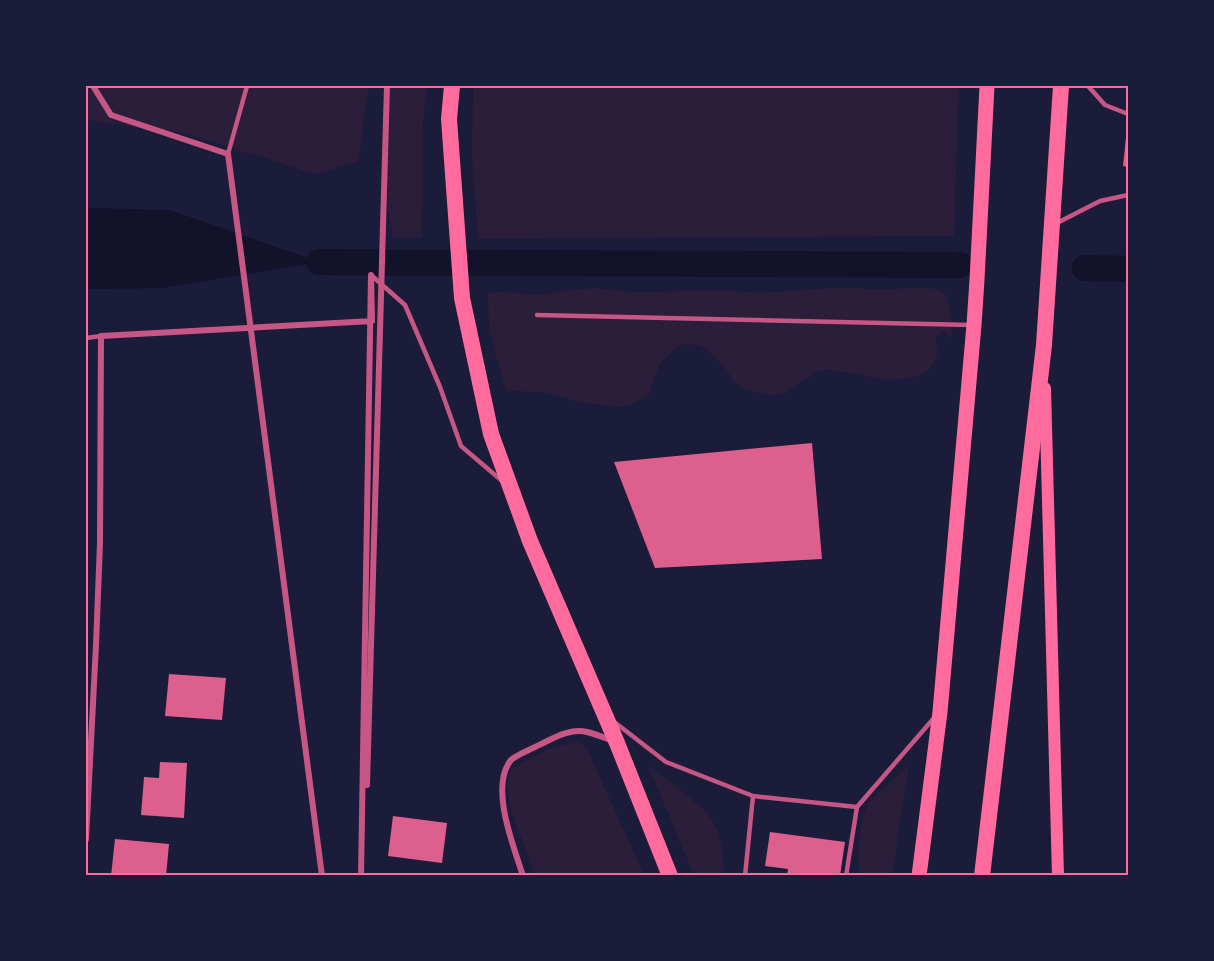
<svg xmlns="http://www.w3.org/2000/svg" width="1214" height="961" font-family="Georgia,serif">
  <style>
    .green { fill: #2a1e3b }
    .water { fill: #12122b }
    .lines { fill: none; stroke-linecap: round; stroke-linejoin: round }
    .canal { stroke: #12122b; stroke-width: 26 }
    .building { fill: #dd5f8e }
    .service { stroke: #c65784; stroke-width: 4.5 }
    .minor { stroke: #c65784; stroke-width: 6 }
    .secondary { stroke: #ff6b9d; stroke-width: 12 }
    .primary { stroke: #ff6b9d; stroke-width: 15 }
    .trunk { stroke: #ff6b9d; stroke-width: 16 }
    .neatline { fill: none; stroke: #ff6b9d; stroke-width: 2 }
  </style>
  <rect width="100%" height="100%" fill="#1b1b3a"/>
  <g class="green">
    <path d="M 86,86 L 369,86 L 358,162 L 315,174 L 188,134 L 86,120 Z"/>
    <path d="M 390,86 L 427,86 L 423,123 L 422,238 L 393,238 L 383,183 Z"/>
    <path d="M 473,86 L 959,86 L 954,236 L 478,239 L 472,157 Z"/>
    <path d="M 596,288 L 635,292 L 729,290 C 764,296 799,289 835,288 C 853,287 872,290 890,289 C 901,289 933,286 941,291 C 953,298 951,326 952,339 L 943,330 L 935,338 L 938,352 L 934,364 L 925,373 L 912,378 L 887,380 L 826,369 L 814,373 L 783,394 L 771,395 L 746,390 L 735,383 L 728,372 L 712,354 L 701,346 L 689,343 L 677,347 L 668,356 L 659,366 L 650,391 L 641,400 L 629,406 L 617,407 L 579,402 L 544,392 L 506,391 L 489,331 L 488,293 L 502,292 L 542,295 L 570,290 Z"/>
    <path d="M 578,742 L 587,748 L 644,875 L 533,875 C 531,868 530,860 527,853 C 520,833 500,792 511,772 C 516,764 525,761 534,756 C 547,749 563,744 578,742 Z"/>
    <path d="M 648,766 C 664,778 708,808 715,825 C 722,840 723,859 725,875 L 694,875 Z"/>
    <path d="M 909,766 L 892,875 L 860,875 C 857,856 858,823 868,805 C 874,794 898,775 909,766 Z"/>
  </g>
  <path class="water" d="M 86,208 L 170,210 L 319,262 L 164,288 L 86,289 Z"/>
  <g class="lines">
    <g class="canal">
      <path d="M 319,262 L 960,265"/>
      <path d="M 1085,268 L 1128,269"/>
    </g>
  </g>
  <g class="building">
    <path d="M 1127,128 L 1128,128 L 1128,167 L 1123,166 Z"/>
    <path d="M 812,443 L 822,559 L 655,568 L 614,462 Z"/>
    <path d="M 169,674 L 226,678 L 222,720 L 165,716 Z"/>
    <path d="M 160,762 L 187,763 L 184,818 L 141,815 L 144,777 L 159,778 Z"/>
    <path d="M 393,816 L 447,823 L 442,863 L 388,856 Z"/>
    <path d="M 770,832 L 845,842 L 840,876 L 818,873 L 817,876 L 787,876 L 788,869 L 765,866 Z"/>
    <path d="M 115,839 L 169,844 L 166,876 L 111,876 Z"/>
  </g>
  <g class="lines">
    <g class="service">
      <path d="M 1088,86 L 1105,105 L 1128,114"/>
      <path d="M 228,154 L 247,86"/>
      <path d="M 1057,223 L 1100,201 L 1128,195"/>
      <path d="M 371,275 L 405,305 L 440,387 L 461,446 L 501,480"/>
      <path d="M 537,315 L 971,325"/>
      <path d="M 86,338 L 101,336"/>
      <path d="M 613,721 L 666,762 L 753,796 L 745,876"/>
      <path d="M 753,796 L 857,807"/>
      <path d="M 846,876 L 857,807 L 934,718"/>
    </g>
    <g class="minor">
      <path d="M 93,86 L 111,115 L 228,154 L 322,876"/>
      <path d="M 367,785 L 387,86"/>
      <path d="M 86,839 L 96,645 L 100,543 L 101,336 L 372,321 L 371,275 L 361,876"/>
      <path d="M 523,876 C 514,847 489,787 511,760 C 516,755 532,749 539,745 C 554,738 570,728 587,732 C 596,734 605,738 613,741"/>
    </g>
    <path class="secondary" d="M 1045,388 L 1058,876"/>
    <path class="primary" d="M 919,876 L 940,712 L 974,325 L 977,280 L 987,86"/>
    <g class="trunk">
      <path d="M 452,86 L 449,119 L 462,298 L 491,434 L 530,541 L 617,743 L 670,876"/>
      <path d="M 982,876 L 1044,345 L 1061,86"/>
    </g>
  </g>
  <rect width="1214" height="961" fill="none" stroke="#1b1b3a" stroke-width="174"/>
  <rect x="87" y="87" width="1040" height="787" class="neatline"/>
</svg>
